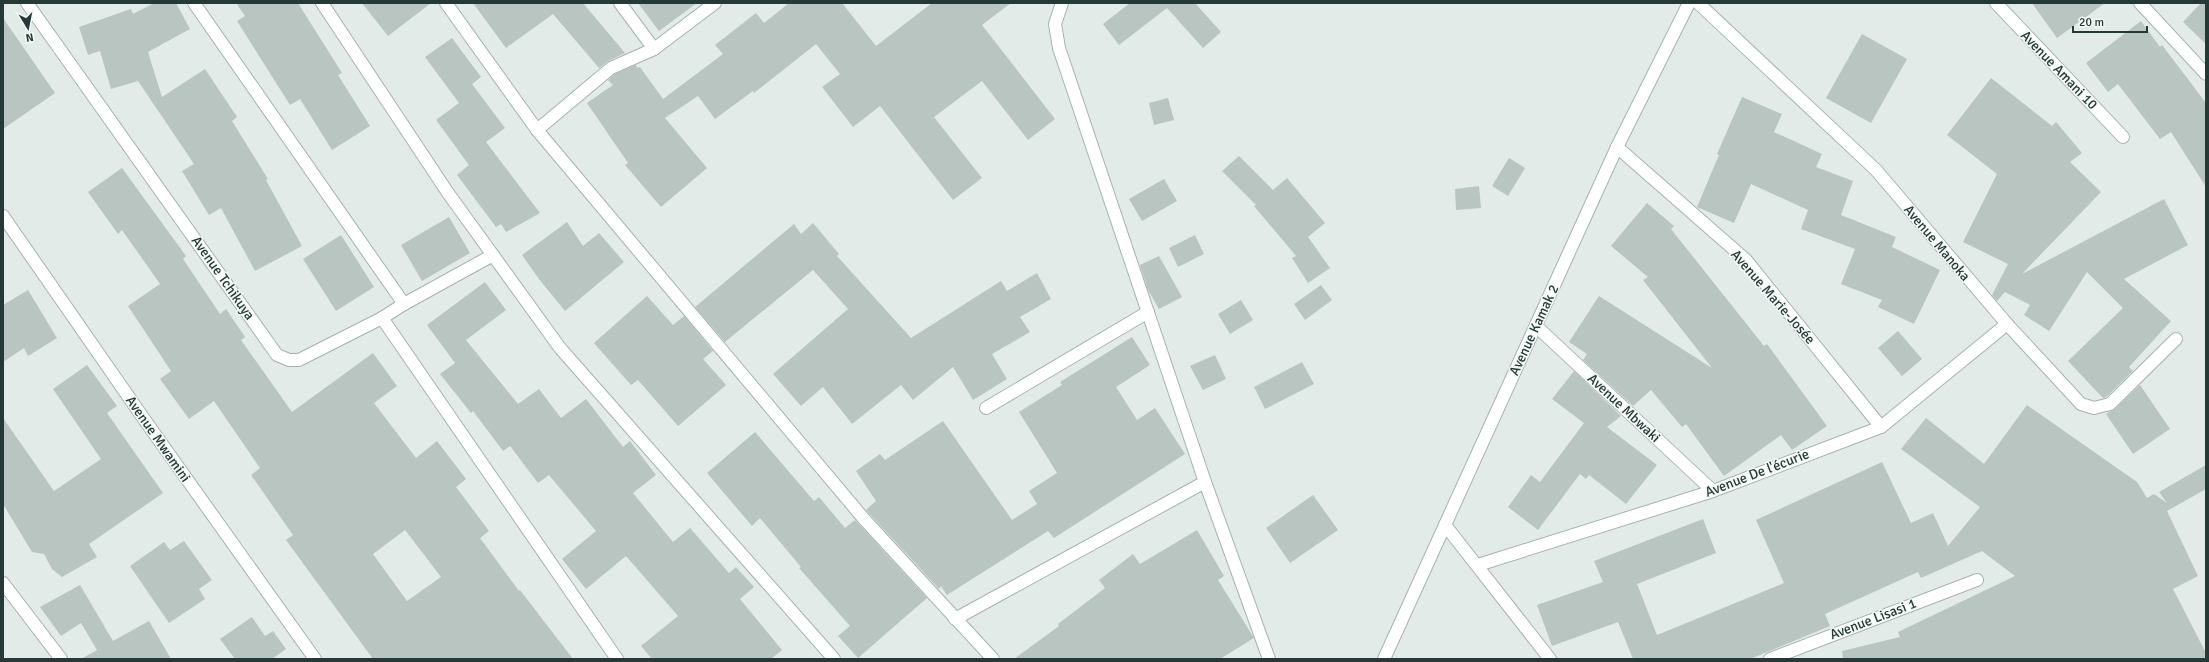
<svg xmlns="http://www.w3.org/2000/svg" width="2209" height="662" font-family="Signika,sans-serif">
  <style>
    .building { fill: #b8c5c1; fill-rule: evenodd }
    .lines { fill: none; stroke-linecap: round; stroke-linejoin: round }
    .street-casing { stroke: #a6b2af; stroke-width: 14 }
    .street { stroke: #fff; stroke-width: 12 }
    .labels { text-anchor: middle; dominant-baseline: central; stroke-width: 3; stroke-linejoin: round; paint-order: stroke }
    .street-label { font-size: 14px; fill: #253a37; stroke: #f3f8f6 }
  </style>
  <rect width="100%" height="100%" fill="#e3ebe8"/>
  <g class="building">
    <path d="M 154,3 L 176,3 L 190,29 L 148,52 L 162,97 L 205,69 L 237,117 L 232,121 L 268,179 L 266,180 L 302,246 L 255,271 L 221,208 L 209,215 L 182,171 L 194,164 L 138,81 L 111,89 L 100,51 L 88,55 L 79,27 L 131,9 L 133,14 Z"/>
    <path d="M 236,3 L 298,3 L 342,73 L 338,75 L 370,126 L 332,150 L 300,99 L 290,105 L 237,21 L 245,16 Z"/>
    <path d="M 362,3 L 431,3 L 388,36 Z"/>
    <path d="M 473,3 L 583,3 L 625,53 L 608,61 L 599,68 L 553,14 L 506,48 Z"/>
    <path d="M 638,3 L 697,3 L 659,31 Z"/>
    <path d="M 789,3 L 842,3 L 876,46 L 932,3 L 1011,3 L 982,25 L 1055,119 L 1028,140 L 982,81 L 934,117 L 982,178 L 953,200 L 880,106 L 853,127 L 822,87 L 840,74 L 816,44 L 754,93 L 753,91 L 715,119 L 698,96 L 665,118 L 707,168 L 661,207 L 625,165 L 628,163 L 587,103 L 613,85 L 608,80 L 615,74 L 635,65 L 638,68 L 640,67 L 663,99 L 723,54 L 715,45 L 756,13 L 764,23 Z"/>
    <path d="M 1130,3 L 1195,3 L 1221,32 L 1203,48 L 1167,8 L 1119,45 L 1103,24 Z"/>
    <path d="M 2032,3 L 2105,3 L 2057,38 Z"/>
    <path d="M 2201,3 L 2206,3 L 2206,44 L 2183,22 Z"/>
    <path d="M 3,18 L 55,93 L 3,129 Z"/>
    <path d="M 2141,21 L 2160,47 L 2162,45 L 2206,103 L 2206,187 L 2171,132 L 2160,139 L 2118,84 L 2108,92 L 2086,63 Z"/>
    <path d="M 1862,34 L 1907,59 L 1871,123 L 1826,98 Z"/>
    <path d="M 452,38 L 481,77 L 472,84 L 505,128 L 486,142 L 540,213 L 506,232 L 501,224 L 496,227 L 457,175 L 469,165 L 436,120 L 459,103 L 425,57 Z"/>
    <path d="M 1991,78 L 2052,126 L 2056,122 L 2082,153 L 2070,162 L 2101,192 L 2022,274 L 2164,199 L 2188,245 L 2124,279 L 2171,321 L 2129,367 L 2133,371 L 2106,397 L 2103,398 L 2068,361 L 2123,308 L 2087,272 L 2049,331 L 2024,315 L 2030,305 L 2005,292 L 1997,301 L 1992,295 L 2008,264 L 1963,242 L 1997,174 L 1947,135 Z"/>
    <path d="M 1742,97 L 1782,114 L 1774,132 L 1822,154 L 1816,167 L 1853,181 L 1841,215 L 1896,237 L 1892,247 L 1940,270 L 1914,324 L 1878,307 L 1882,300 L 1841,284 L 1855,249 L 1801,229 L 1808,210 L 1751,184 L 1734,223 L 1697,207 L 1719,155 L 1717,154 Z"/>
    <path d="M 1168,98 L 1174,120 L 1154,125 L 1149,103 Z"/>
    <path d="M 1239,156 L 1273,190 L 1287,178 L 1325,223 L 1308,237 L 1330,268 L 1308,283 L 1292,258 L 1296,256 L 1254,206 L 1256,205 L 1222,171 Z"/>
    <path d="M 1509,158 L 1525,168 L 1508,196 L 1492,186 Z"/>
    <path d="M 122,168 L 186,256 L 183,259 L 220,314 L 226,309 L 245,337 L 241,340 L 292,412 L 373,353 L 397,386 L 374,403 L 416,458 L 437,441 L 466,479 L 456,487 L 489,531 L 480,538 L 519,591 L 520,590 L 573,659 L 373,659 L 286,540 L 293,535 L 251,475 L 260,468 L 214,401 L 189,419 L 160,379 L 171,371 L 128,306 L 160,284 L 122,230 L 118,234 L 88,192 ZM 405,530 L 441,577 L 407,601 L 373,554 Z"/>
    <path d="M 1164,179 L 1177,201 L 1142,221 L 1129,199 Z"/>
    <path d="M 1479,186 L 1481,208 L 1456,210 L 1455,189 Z"/>
    <path d="M 1647,203 L 1674,226 L 1671,229 L 1764,346 L 1767,344 L 1827,426 L 1792,450 L 1781,435 L 1724,476 L 1686,424 L 1682,427 L 1651,390 L 1633,406 L 1583,360 L 1587,354 L 1569,342 L 1599,296 L 1712,368 L 1643,280 L 1648,277 L 1611,246 Z"/>
    <path d="M 449,217 L 470,253 L 422,281 L 401,245 Z"/>
    <path d="M 567,222 L 583,246 L 599,233 L 624,262 L 565,311 L 539,279 L 522,255 Z"/>
    <path d="M 813,223 L 839,254 L 837,256 L 911,338 L 1001,281 L 1007,291 L 1037,273 L 1051,299 L 1020,317 L 1030,332 L 992,354 L 1007,379 L 973,400 L 953,367 L 913,400 L 901,385 L 852,424 L 823,387 L 801,406 L 773,374 L 848,309 L 813,270 L 725,342 L 695,307 L 794,224 L 801,234 Z"/>
    <path d="M 341,235 L 374,287 L 336,311 L 303,259 Z"/>
    <path d="M 1195,235 L 1204,254 L 1178,267 L 1169,248 Z"/>
    <path d="M 1159,256 L 1182,297 L 1159,309 L 1148,290 L 1140,265 Z"/>
    <path d="M 485,282 L 506,310 L 466,340 L 518,404 L 539,389 L 561,418 L 586,399 L 623,447 L 630,441 L 656,475 L 633,493 L 673,542 L 690,528 L 729,573 L 736,567 L 754,587 L 740,599 L 782,650 L 771,659 L 652,659 L 641,646 L 678,616 L 626,556 L 586,589 L 562,559 L 596,531 L 549,475 L 538,483 L 510,446 L 503,451 L 473,411 L 471,413 L 440,374 L 455,363 L 427,325 Z"/>
    <path d="M 1321,285 L 1332,300 L 1305,320 L 1294,304 Z"/>
    <path d="M 28,290 L 57,338 L 28,356 L 24,348 L 3,362 L 3,305 Z"/>
    <path d="M 647,296 L 673,325 L 684,316 L 713,351 L 703,359 L 726,385 L 678,426 L 638,380 L 631,385 L 594,343 Z"/>
    <path d="M 1241,300 L 1253,320 L 1230,334 L 1218,314 Z"/>
    <path d="M 1898,331 L 1922,359 L 1902,376 L 1878,348 Z"/>
    <path d="M 1132,337 L 1150,365 L 1116,387 L 1137,420 L 1155,408 L 1185,454 L 1054,538 L 1048,531 L 947,595 L 941,586 L 939,589 L 866,510 L 876,501 L 856,471 L 880,454 L 885,460 L 943,421 L 1012,520 L 1037,504 L 1029,491 L 1057,473 L 1019,412 L 1062,385 L 1060,382 Z"/>
    <path d="M 1215,355 L 1226,379 L 1203,390 L 1190,366 Z"/>
    <path d="M 1302,362 L 1314,384 L 1265,409 L 1254,387 Z"/>
    <path d="M 87,365 L 117,406 L 107,413 L 163,493 L 89,544 L 97,557 L 62,577 L 52,569 L 44,554 L 32,552 L 3,504 L 3,418 L 54,491 L 101,459 L 53,389 Z"/>
    <path d="M 1574,371 L 1621,416 L 1607,427 L 1657,465 L 1626,504 L 1589,475 L 1586,479 L 1580,474 L 1538,530 L 1508,507 L 1531,475 L 1540,482 L 1584,423 L 1552,399 Z"/>
    <path d="M 2140,385 L 2170,429 L 2133,454 L 2106,414 L 2115,409 Z"/>
    <path d="M 2027,405 L 2137,482 L 2147,498 L 2154,494 L 2167,503 L 2159,492 L 2206,465 L 2206,489 L 2167,511 L 2198,576 L 2173,589 L 2206,653 L 2206,659 L 1843,659 L 1842,651 L 1900,637 L 1898,632 L 2015,576 L 1982,551 L 1921,578 L 1918,572 L 1825,614 L 1830,626 L 1750,659 L 1633,659 L 1618,622 L 1552,646 L 1537,605 L 1603,582 L 1594,561 L 1703,519 L 1716,553 L 1637,584 L 1657,635 L 1784,583 L 1756,520 L 1882,462 L 1911,523 L 1933,513 L 1948,546 L 1980,507 L 1901,449 L 1926,418 L 1984,464 Z"/>
    <path d="M 755,432 L 814,501 L 819,497 L 845,528 L 855,520 L 927,598 L 858,658 L 838,636 L 850,626 L 799,568 L 801,567 L 760,518 L 752,526 L 707,473 Z"/>
    <path d="M 1313,495 L 1338,530 L 1290,563 L 1266,528 Z"/>
    <path d="M 1197,530 L 1224,576 L 1218,580 L 1254,638 L 1220,659 L 1014,659 L 1059,626 L 1058,624 L 1105,588 L 1099,580 L 1133,554 L 1140,564 Z"/>
    <path d="M 184,541 L 212,580 L 199,589 L 205,599 L 169,623 L 130,566 L 164,542 L 170,550 Z"/>
    <path d="M 80,585 L 113,641 L 149,621 L 171,659 L 81,659 L 97,650 L 81,623 L 61,636 L 40,607 Z"/>
    <path d="M 252,617 L 265,636 L 273,631 L 286,649 L 272,659 L 235,659 L 220,639 Z"/>
  </g>
  <g class="lines">
    <defs>
      <g id="street">
        <path d="M 27,3 L 277,355 L 289,360 L 299,360 L 382,318 L 404,304 L 493,255"/>
        <path d="M 194,3 L 404,304"/>
        <path d="M 322,3 L 448,193 L 560,348 L 834,659"/>
        <path d="M 446,3 L 537,130 L 864,519 L 993,659"/>
        <path d="M 620,3 L 654,49"/>
        <path d="M 1062,3 L 1055,24 L 1059,48 L 1205,482 L 1269,659"/>
        <path d="M 1698,3 L 1876,170 L 2007,324 L 2081,404 L 2094,408 L 2110,404 L 2176,339"/>
        <path d="M 1996,3 L 2123,137"/>
        <path d="M 2140,3 L 2206,74"/>
        <path d="M 537,130 L 611,68 L 654,49 L 715,3"/>
        <path d="M 1617,147 L 1746,260 L 1881,427"/>
        <path d="M 3,216 L 144,419 L 315,659"/>
        <path d="M 382,318 L 617,659"/>
        <path d="M 1536,326 L 1713,491"/>
        <path d="M 986,408 L 1148,312"/>
        <path d="M 1445,525 L 1550,659"/>
        <path d="M 1478,565 L 1713,491 L 1881,427 L 2007,324"/>
        <path d="M 3,583 L 61,659"/>
        <path d="M 955,619 L 1205,482"/>
        <path d="M 1384,659 L 1617,147 L 1689,3"/>
        <path d="M 1770,659 L 1977,580"/>
      </g>
    </defs>
    <use href="#street" class="street-casing"/>
    <use href="#street" class="street"/>
  </g>
  <g class="labels">
    <g class="street-label">
      <text transform="translate(2059 70) rotate(46)">Avenue Amani 10</text>
      <text transform="translate(1937 243) rotate(50)">Avenue Manoka</text>
      <text transform="translate(223 278) rotate(55)">Avenue Tchikuya</text>
      <text transform="translate(1773 297) rotate(49)">Avenue Marie-Josée</text>
      <text transform="translate(1534 330) rotate(-65)">Avenue Kamak 2</text>
      <text transform="translate(1624 408) rotate(43)">Avenue Mbwaki</text>
      <text transform="translate(158 439) rotate(55)">Avenue Mwamini</text>
      <text transform="translate(1757 473) rotate(-21)">Avenue De l'écurie</text>
      <text transform="translate(1873 619) rotate(-21)">Avenue Lisasi 1</text>
    </g>
  </g>
  <rect width="2209" height="662" fill="none" stroke="#253a37" stroke-width="8"/>
  <g transform="translate(28 28) rotate(170)" stroke="#f3f8f6" stroke-width="3" paint-order="stroke">
  <path d="M0-3L7 15L0 10L-7 15Z" fill="#253a37"/>
  <text y="-6" font-size="11" font-weight="bold" text-anchor="middle" fill="#253a37">N</text>
  </g>
  <path d="M2073 26v6h74v-6" fill="none" stroke="#253a37" stroke-width="2"/>
  <text x="2079" y="26" font-size="12" fill="#253a37" stroke="#f3f8f6" stroke-width="3" paint-order="stroke">20 m</text>
</svg>
